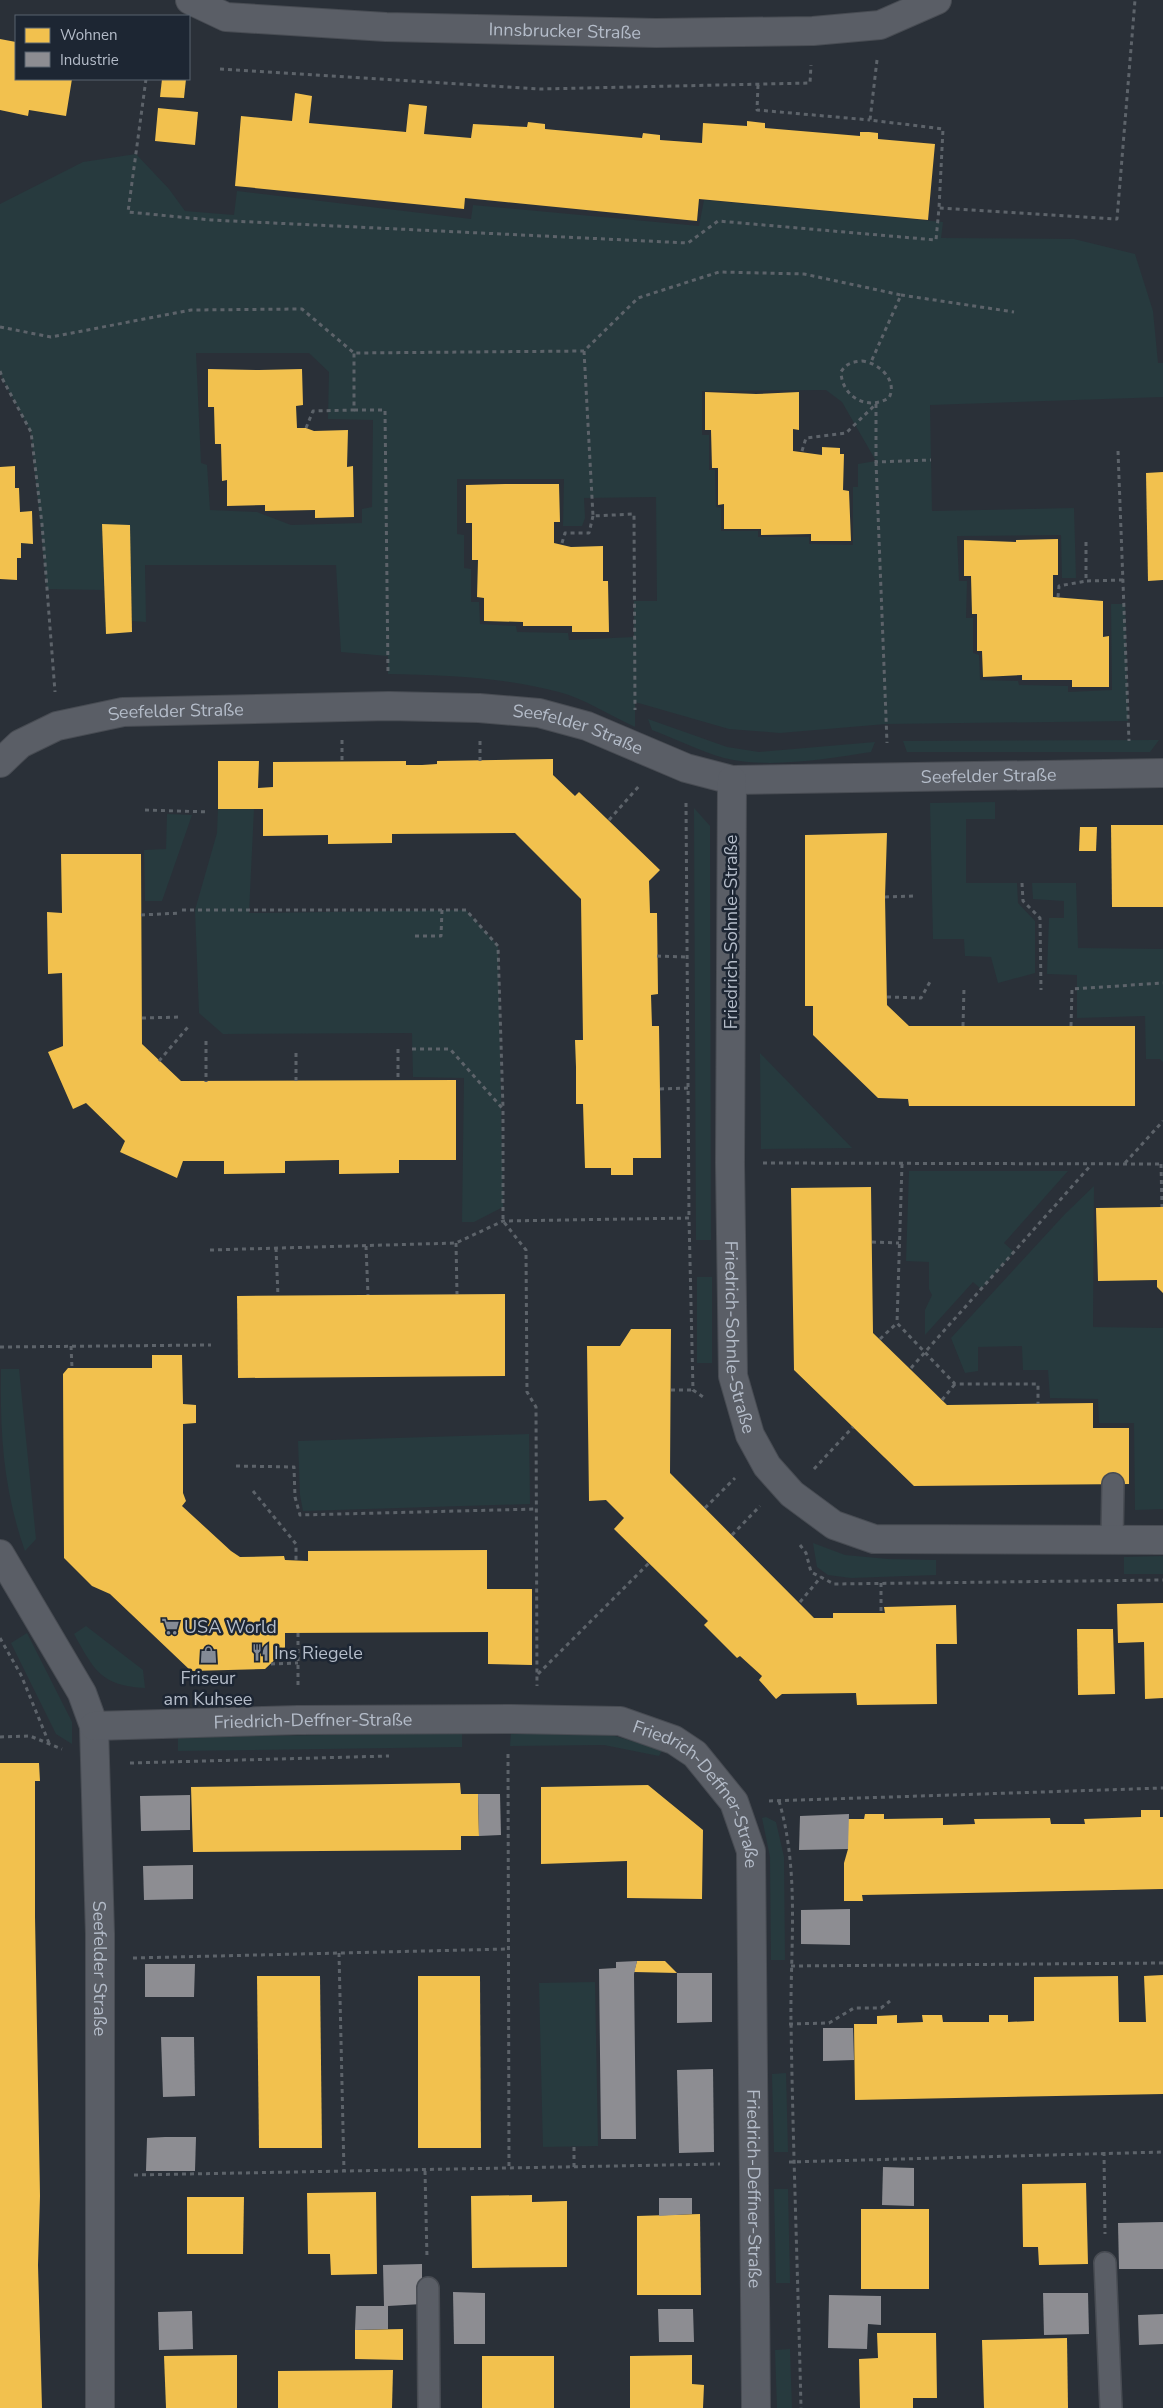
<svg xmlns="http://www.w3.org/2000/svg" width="1163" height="2408" font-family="'Nunito Sans',sans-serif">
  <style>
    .green { fill: #273a3e; fill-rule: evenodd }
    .homes { fill: #f2c14e }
    .industry { fill: #8d8d92 }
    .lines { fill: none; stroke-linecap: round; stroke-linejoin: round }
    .service-casing { stroke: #484c53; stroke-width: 24 }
    .minor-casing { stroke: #484c53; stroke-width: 30 }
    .path { stroke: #5d636a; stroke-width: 3; stroke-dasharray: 4 4; stroke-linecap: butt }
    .service { stroke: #5a5e66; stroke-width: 21 }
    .minor { stroke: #5a5e66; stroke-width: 28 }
    .labels { text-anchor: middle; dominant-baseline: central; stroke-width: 5; stroke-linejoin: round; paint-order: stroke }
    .street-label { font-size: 18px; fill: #b4bcc9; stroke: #1d2633 }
    .poi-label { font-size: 18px; fill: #b4bcc9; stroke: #1d2633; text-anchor: start }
  </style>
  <rect width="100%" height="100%" fill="#2a3038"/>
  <g class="green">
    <path d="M 136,154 L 169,189 L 185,211 L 234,215 L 237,191 L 471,219 L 473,205 L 699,226 L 704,200 L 943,222 L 941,238 L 1074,239 L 1135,254 L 1153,311 L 1158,363 L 1163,363 L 1163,397 L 930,405 L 932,511 L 1074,508 L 1076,578 L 1062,578 L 1061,535 L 957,536 L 959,581 L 967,581 L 966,618 L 973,618 L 973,653 L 979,655 L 980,680 L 1018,681 L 1019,685 L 1068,686 L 1068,692 L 1112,690 L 1111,604 L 1125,604 L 1128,721 L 886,724 L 780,733 L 729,729 L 635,702 L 635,727 C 611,716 583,698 559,692 C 504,677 444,675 388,674 L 388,656 L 341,652 L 336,565 L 145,565 L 146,622 L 132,621 L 129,525 L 102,525 L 104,590 L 47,589 L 31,432 L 3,380 L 0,371 L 0,204 L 83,162 ZM 196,353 L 309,353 L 329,372 L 328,419 L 373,420 L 372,507 L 362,509 L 362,523 L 291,525 L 257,512 L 210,510 L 207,465 L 201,463 ZM 826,390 L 842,402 L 876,461 L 858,464 L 858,487 L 853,487 L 853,545 L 809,544 L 809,537 L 758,537 L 758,531 L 721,531 L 721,508 L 716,507 L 715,470 L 709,470 L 709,435 L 702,435 L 702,391 ZM 457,479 L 564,479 L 563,526 L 582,526 L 585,518 L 584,498 L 656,497 L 657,601 L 634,601 L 634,637 L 569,640 L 568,633 L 517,632 L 516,626 L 480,624 L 479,602 L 471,602 L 471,569 L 464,568 L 464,535 L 457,534 Z"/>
    <path d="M 648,719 L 727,747 L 759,752 L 875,742 L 871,752 C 826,759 768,769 724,758 C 700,751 676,739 652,730 Z"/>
    <path d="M 1159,740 L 1150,752 L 907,752 L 903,741 Z"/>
    <path d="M 995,802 L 995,819 L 966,819 L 966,883 L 1017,883 L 1018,903 L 1035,921 L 1035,973 L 998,983 L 991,957 L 965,956 L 964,939 L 933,939 L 930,803 Z"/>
    <path d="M 694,808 L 710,826 L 711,1240 L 696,1240 Z"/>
    <path d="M 218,809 L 254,809 L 249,913 L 466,910 L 498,946 L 503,1207 L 474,1222 L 462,1222 L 464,1078 L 413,1077 L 412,1033 L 223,1034 L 199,1013 L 195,910 L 217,833 Z"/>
    <path d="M 167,814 L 192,815 L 162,901 L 145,901 L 144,850 L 166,849 Z"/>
    <path d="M 1032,883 L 1076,883 L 1078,948 L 1163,949 L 1163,1062 L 1160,1059 L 1146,1059 L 1145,1016 L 1077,1018 L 1077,975 L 1047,974 L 1049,918 L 1064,918 L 1064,901 L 1033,899 Z"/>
    <path d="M 760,1053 L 852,1148 L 761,1149 Z"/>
    <path d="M 909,1171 L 1068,1171 L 1004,1243 L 1014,1252 L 981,1289 L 973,1282 L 925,1335 L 925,1310 L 932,1295 L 929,1289 L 929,1262 L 906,1261 Z"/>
    <path d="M 1094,1186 L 1093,1327 L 1163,1328 L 1163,1509 L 1135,1510 L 1134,1423 L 1099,1423 L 1098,1399 L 1050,1398 L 1048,1370 L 1023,1370 L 1022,1346 L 978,1347 L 978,1371 L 965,1373 L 951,1338 L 1065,1214 Z"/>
    <rect x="697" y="1277" width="15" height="86"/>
    <path d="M 1,1369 L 19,1369 L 36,1539 L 25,1551 C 3,1489 0,1434 1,1369 Z"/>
    <path d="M 529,1434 L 530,1504 L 303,1511 L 300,1495 L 298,1441 Z"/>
    <path d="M 813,1543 L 845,1555 L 888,1559 L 936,1560 L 936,1575 L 851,1578 L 828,1575 L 817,1567 Z"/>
    <path d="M 1163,1556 L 1163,1574 L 1124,1574 L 1124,1557 Z"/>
    <path d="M 86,1626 L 143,1670 L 145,1688 C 101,1686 94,1670 74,1634 Z"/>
    <path d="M 27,1633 L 72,1722 L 72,1744 L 56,1734 L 11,1643 Z"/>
    <path d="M 511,1732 L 605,1733 L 662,1750 L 659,1756 L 604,1745 L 510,1746 Z"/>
    <path d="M 462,1733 L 462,1747 L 178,1751 L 178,1737 Z"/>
    <path d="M 766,1817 L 776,1822 L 784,1857 L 785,1960 L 771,1960 L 770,1857 L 762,1818 Z"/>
    <path d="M 595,1982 L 598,2146 L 543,2147 L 539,1983 Z"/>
    <path d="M 786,2073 L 788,2152 L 774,2152 L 772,2074 Z"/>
    <path d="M 774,2189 L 788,2189 L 790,2283 L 776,2283 Z"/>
    <path d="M 790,2349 L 792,2408 L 777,2408 L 775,2350 Z"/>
  </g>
  <g class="homes">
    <path d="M 0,39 L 16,42 L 16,79 L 72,79 L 66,116 L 29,110 L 28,116 L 0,110 Z"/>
    <path d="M 162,79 L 186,79 L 184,98 L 160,97 Z"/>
    <path d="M 295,93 L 312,96 L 309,123 L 406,132 L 409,104 L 427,106 L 424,134 L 471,138 L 473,124 L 527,127 L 528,122 L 545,124 L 545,129 L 642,138 L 643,133 L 651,134 L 660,135 L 660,140 L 702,143 L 703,123 L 747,126 L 747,121 L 765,123 L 765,128 L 860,136 L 860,132 L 869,132 L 878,133 L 878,139 L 935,144 L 928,220 L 699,199 L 697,221 L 465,198 L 464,209 L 235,186 L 241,116 L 292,121 Z"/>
    <path d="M 158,108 L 198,112 L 195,145 L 155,141 Z"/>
    <path d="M 208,369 L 259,370 L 302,369 L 303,405 L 296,406 L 297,428 L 306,428 L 314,431 L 348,430 L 347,467 L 353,466 L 354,517 L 315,518 L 315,510 L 265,511 L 265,505 L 227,506 L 227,480 L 222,481 L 221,444 L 215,444 L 214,407 L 208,407 Z"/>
    <path d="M 705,392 L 756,394 L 799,392 L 799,430 L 793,429 L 793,451 L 822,455 L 822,447 L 840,448 L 840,454 L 844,454 L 843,490 L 849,491 L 851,541 L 811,541 L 811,534 L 761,535 L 761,529 L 724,529 L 724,504 L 718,505 L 718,468 L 712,468 L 711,430 L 705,430 Z"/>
    <path d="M 15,466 L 15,488 L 19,488 L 20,512 L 32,511 L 33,544 L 21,543 L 21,558 L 17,558 L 17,580 L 0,579 L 0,467 Z"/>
    <path d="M 1163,472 L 1163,580 L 1148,581 L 1146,473 Z"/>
    <path d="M 505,484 L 559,484 L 560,522 L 554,522 L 554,543 L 571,547 L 603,546 L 603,581 L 608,581 L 609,632 L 572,632 L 572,626 L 523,626 L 523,622 L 484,621 L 484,598 L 477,597 L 478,560 L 472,560 L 472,523 L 466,523 L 466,485 Z"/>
    <path d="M 102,524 L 130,525 L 132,632 L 106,634 Z"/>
    <path d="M 1058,539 L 1058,575 L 1053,575 L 1053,597 L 1103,601 L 1103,637 L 1109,636 L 1109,687 L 1072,687 L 1072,680 L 1022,680 L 1022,675 L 983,677 L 982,651 L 977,651 L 977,614 L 972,614 L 971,576 L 964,576 L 964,540 L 1016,542 L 1016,540 Z"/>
    <path d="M 553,759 L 553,775 L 575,796 L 579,792 L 660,870 L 649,881 L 650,913 L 657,913 L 658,994 L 651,995 L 652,1026 L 659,1026 L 661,1158 L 633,1158 L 633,1175 L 611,1175 L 611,1168 L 585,1168 L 583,1104 L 576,1104 L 576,1067 L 575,1040 L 583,1040 L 581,899 L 515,833 L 392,834 L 392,843 L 328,844 L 328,835 L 263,836 L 263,809 L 218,809 L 218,761 L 259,761 L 258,788 L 273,787 L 273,762 L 406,761 L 406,765 L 422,765 L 437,764 L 437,761 Z"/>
    <path d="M 1111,825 L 1163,825 L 1163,907 L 1112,907 Z"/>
    <path d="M 1080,827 L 1097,827 L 1096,851 L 1079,851 Z"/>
    <path d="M 887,833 L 885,897 L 887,1005 L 909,1026 L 1135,1026 L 1135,1106 L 909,1106 L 908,1099 L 878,1098 L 813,1035 L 813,1006 L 805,1006 L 805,835 Z"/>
    <path d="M 61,854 L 141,854 L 142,1044 L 181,1081 L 456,1080 L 456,1160 L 399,1160 L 399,1173 L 339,1174 L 339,1160 L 285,1161 L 285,1173 L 224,1174 L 224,1161 L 183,1161 L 177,1178 L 120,1152 L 125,1141 L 86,1103 L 73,1109 L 48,1052 L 63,1046 L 62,973 L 48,974 L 47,912 L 62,913 Z"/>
    <path d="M 871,1187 L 873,1333 L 947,1405 L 1093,1403 L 1093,1428 L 1129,1428 L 1129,1484 L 914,1486 L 794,1370 L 791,1188 Z"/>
    <path d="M 1163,1207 L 1163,1293 L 1157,1287 L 1157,1280 L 1098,1281 L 1096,1208 Z"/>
    <path d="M 505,1294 L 505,1376 L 238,1378 L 237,1296 Z"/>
    <path d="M 631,1329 L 671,1329 L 670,1473 L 814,1618 L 833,1618 L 833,1613 L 885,1613 L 884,1607 L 956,1605 L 957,1644 L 936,1644 L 937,1704 L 857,1705 L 856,1693 L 782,1694 L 776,1699 L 759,1680 L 762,1676 L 740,1656 L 737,1658 L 704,1625 L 708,1621 L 614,1529 L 624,1518 L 606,1500 L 589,1501 L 587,1346 L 620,1346 Z"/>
    <path d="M 152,1355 L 182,1355 L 183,1404 L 196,1405 L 196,1423 L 183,1424 L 183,1493 L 186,1501 L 182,1506 L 231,1551 L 240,1557 L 284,1556 L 285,1560 L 308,1561 L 308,1551 L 487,1550 L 487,1589 L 532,1589 L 532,1665 L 488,1664 L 488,1632 L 285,1633 L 285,1650 L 265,1669 L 191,1671 L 110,1594 L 92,1586 L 64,1558 L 63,1374 L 68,1368 L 152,1368 Z"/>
    <path d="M 1163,1603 L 1163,1698 L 1145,1699 L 1144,1642 L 1118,1643 L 1117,1604 Z"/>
    <path d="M 1077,1629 L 1113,1629 L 1115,1694 L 1078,1695 Z"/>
    <path d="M 0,1763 L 39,1763 L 40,1781 L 35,1781 L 35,1917 L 40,2196 L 38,2265 L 42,2408 L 0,2408 Z"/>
    <path d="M 460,1783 L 461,1794 L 478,1794 L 479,1836 L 461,1836 L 461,1850 L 193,1852 L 191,1787 Z"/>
    <path d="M 648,1785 L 703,1830 L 702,1899 L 627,1898 L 627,1861 L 541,1864 L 541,1787 Z"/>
    <path d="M 1141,1810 L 1160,1810 L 1160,1817 L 1163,1817 L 1163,1889 L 862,1895 L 863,1901 L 844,1901 L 844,1863 L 848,1849 L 848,1819 L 864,1819 L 865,1814 L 884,1814 L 884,1819 L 943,1818 L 943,1825 L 975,1824 L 974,1819 L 1050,1818 L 1051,1824 L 1085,1824 L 1084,1819 L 1141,1817 Z"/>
    <path d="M 637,1961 L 665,1961 L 677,1973 L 634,1972 Z"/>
    <path d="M 1163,1975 L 1163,2094 L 855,2100 L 854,2024 L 877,2024 L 877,2016 L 897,2015 L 897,2023 L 923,2022 L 922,2015 L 942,2015 L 943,2022 L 989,2022 L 989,2015 L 1008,2015 L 1008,2022 L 1034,2021 L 1034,1977 L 1118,1976 L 1119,2022 L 1146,2022 L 1144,1976 Z"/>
    <path d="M 257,1976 L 320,1976 L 322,2148 L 259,2148 Z"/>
    <path d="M 418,1976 L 480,1976 L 481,2148 L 418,2148 Z"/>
    <path d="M 1086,2183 L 1088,2264 L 1039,2265 L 1038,2247 L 1023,2247 L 1022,2184 Z"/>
    <path d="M 376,2192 L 377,2274 L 331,2275 L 330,2254 L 308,2254 L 307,2193 Z"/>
    <path d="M 532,2195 L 532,2202 L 567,2201 L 567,2267 L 472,2268 L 471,2196 Z"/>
    <path d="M 187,2197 L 244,2197 L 243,2254 L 187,2254 Z"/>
    <rect x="861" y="2209" width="68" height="80"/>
    <path d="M 700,2214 L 701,2295 L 637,2295 L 637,2216 Z"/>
    <path d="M 403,2329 L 403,2360 L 355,2359 L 355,2330 Z"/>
    <path d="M 877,2333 L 936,2333 L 937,2398 L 913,2398 L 913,2408 L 860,2408 L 859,2359 L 878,2358 Z"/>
    <path d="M 1067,2338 L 1068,2408 L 984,2408 L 982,2340 Z"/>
    <path d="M 237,2355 L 237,2408 L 166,2408 L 164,2356 Z"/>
    <path d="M 692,2355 L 692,2384 L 704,2385 L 703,2408 L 630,2408 L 630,2356 Z"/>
    <rect x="482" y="2356" width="72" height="52"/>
    <path d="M 393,2370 L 392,2408 L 278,2408 L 278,2371 Z"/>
  </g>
  <g class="industry">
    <path d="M 478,1794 L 500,1794 L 501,1835 L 479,1836 Z"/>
    <path d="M 190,1795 L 190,1830 L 141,1831 L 140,1796 Z"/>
    <path d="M 849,1814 L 848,1849 L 799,1850 L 800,1816 Z"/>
    <path d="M 193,1865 L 193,1899 L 144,1900 L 143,1866 Z"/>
    <path d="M 850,1909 L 850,1945 L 801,1944 L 801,1910 Z"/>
    <path d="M 637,1961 L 634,1974 L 636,2139 L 601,2139 L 599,1969 L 616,1968 L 616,1962 Z"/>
    <path d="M 145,1964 L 195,1964 L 194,1997 L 145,1997 Z"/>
    <path d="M 677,1973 L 712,1973 L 712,2022 L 677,2023 Z"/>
    <path d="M 823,2028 L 853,2028 L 854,2060 L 823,2061 Z"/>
    <path d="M 161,2037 L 194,2037 L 195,2096 L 163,2097 Z"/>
    <path d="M 713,2069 L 714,2152 L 679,2153 L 677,2070 Z"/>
    <path d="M 165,2137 L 196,2137 L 195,2171 L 146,2171 L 147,2138 Z"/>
    <path d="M 883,2167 L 914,2168 L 914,2206 L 882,2205 Z"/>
    <path d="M 659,2198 L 692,2198 L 692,2214 L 659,2216 Z"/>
    <path d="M 1163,2222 L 1163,2269 L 1119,2269 L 1118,2223 Z"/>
    <path d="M 422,2264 L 422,2304 L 388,2306 L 388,2329 L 355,2330 L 356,2306 L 384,2306 L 383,2265 Z"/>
    <path d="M 453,2292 L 485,2293 L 485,2344 L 454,2344 Z"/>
    <path d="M 1043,2293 L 1088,2293 L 1089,2334 L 1044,2335 Z"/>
    <path d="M 829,2295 L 881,2296 L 881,2325 L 868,2324 L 867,2349 L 828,2348 Z"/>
    <path d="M 658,2309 L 693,2309 L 694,2342 L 659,2342 Z"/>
    <path d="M 192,2311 L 193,2349 L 159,2350 L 158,2312 Z"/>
    <path d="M 1163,2314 L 1163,2344 L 1139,2345 L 1138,2315 Z"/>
  </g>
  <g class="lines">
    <defs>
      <g id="service">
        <path d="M 1112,1540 L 1113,1484"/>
        <path d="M 1105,2263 L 1111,2408"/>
        <path d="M 428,2288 L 429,2408"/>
      </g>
      <g id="minor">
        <path id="s1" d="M 190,0 L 226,17 L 386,27 L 656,33 L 813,31 L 880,25 L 937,0"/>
        <path id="s2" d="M 0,763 L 20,744 L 57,726 L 123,712 L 389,706 L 479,708 L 539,713 L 587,726 L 686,768 L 732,780 L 1163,773"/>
        <path id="s3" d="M 732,780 L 730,1163 L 733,1376 L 750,1435 L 767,1466 L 792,1494 L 834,1525 L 874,1539 L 1163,1540"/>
        <path id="s4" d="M 0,1554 L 82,1693 L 94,1726 L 100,1934 L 100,2408"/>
        <path id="s5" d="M 94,1726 L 298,1720 L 512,1719 L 620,1721 L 674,1740 L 695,1754 L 734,1802 L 751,1851 L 756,2408"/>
      </g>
    </defs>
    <use href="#service" class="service-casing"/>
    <use href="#minor" class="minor-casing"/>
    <g class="path">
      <path d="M 877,60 L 870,120 L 943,129 L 939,208"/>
      <path d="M 220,69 L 540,89 L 810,83 L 811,65"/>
      <path d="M 146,79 L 128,212 L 211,220 L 688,243 L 718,221 L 936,240 L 939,208 L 1117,219 L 1135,0"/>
      <path d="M 758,85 L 757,110 L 870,120"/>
      <path d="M 901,295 L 1014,312"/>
      <path d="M 0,327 L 51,337 L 191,310 L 302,309 L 354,353 L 584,351 L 638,298 L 719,272 L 804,274 L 901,295 L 871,362"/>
      <path d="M 584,351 L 593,516 L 634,514 L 635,710"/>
      <path d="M 862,361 C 879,363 898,380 889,398 C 867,411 842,397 841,372 C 846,363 853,362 862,361 Z"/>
      <path d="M 0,371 L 3,380 L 31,432 L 42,524 L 55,692"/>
      <path d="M 876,404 L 876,462 L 931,460"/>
      <path d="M 354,410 L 385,410 L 388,673"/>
      <path d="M 306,428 L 313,411 L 354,410 L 354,353"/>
      <path d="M 802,451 L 806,438 L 846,433 L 876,404"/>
      <path d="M 1118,451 L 1129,741"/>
      <path d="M 876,462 L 887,743"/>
      <path d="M 1086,542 L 1086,581 L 1123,580"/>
      <path d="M 562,543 L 565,533 L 589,533 L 593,516"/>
      <path d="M 1058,597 L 1059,586 L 1086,581"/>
      <path d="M 342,740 L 342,762"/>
      <path d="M 480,741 L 480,761"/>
      <path d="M 686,803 L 689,1218"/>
      <path d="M 145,810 L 209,812"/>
      <path d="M 609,820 L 640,785"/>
      <path d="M 1022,883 L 1023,901 L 1040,918 L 1041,990"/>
      <path d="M 885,897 L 916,896"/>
      <path d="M 182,910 L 466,910 L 498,946 L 503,1108"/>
      <path d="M 141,915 L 181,913"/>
      <path d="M 415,936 L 441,936 L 442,910"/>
      <path d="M 657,956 L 687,957"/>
      <path d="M 887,997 L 921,998 L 931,980"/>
      <path d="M 142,1018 L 181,1017"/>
      <path d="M 963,1026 L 964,988"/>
      <path d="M 1071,1026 L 1072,989 L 1163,983"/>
      <path d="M 206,1041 L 206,1082"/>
      <path d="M 398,1049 L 398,1081"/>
      <path d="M 412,1049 L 450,1049 L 503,1109 L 503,1221 L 526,1250 L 527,1392 L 536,1407 L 537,1686"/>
      <path d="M 159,1061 L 188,1027"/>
      <path d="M 296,1081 L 296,1050"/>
      <path d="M 660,1089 L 688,1088"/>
      <path d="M 763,1163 L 1163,1164"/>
      <path d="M 1125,1163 L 1163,1121"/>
      <path d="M 902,1164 L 897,1323 L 955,1384 L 1038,1384 L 1038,1404"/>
      <path d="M 1161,1164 L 1162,1207"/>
      <path d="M 872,1242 L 899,1243"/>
      <path d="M 456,1243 L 457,1294"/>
      <path d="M 366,1246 L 368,1295"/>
      <path d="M 276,1248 L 278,1296"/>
      <path d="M 210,1250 L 456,1243 L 503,1221 L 689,1218 L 693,1390 L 703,1397"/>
      <path d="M 880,1339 L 897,1323"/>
      <path d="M 71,1346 L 72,1368"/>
      <path d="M 0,1347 L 211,1345"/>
      <path d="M 911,1368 L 1091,1165"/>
      <path d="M 671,1390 L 693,1390"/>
      <path d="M 942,1400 L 955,1384"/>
      <path d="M 236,1466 L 294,1467 L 295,1497 L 300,1515 L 537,1509"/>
      <path d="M 814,1469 L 853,1427"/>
      <path d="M 253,1491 L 296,1544 L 296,1560"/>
      <path d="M 705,1508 L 735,1478"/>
      <path d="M 732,1535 L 760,1506"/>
      <path d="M 800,1545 L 806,1553 L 811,1572 L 834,1584 L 1163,1580"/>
      <path d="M 881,1583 L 881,1613"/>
      <path d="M 800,1602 L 821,1577"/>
      <path d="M 298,1633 L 298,1687"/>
      <path d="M 0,1638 L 21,1675 L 49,1743"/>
      <path d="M 271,1664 L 298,1663"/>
      <path d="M 538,1674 L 649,1563"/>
      <path d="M 0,1737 L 30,1736 L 62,1749"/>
      <path d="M 508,1754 L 509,2168"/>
      <path d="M 130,1763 L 389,1756"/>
      <path d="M 769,1801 L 1163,1788"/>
      <path d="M 779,1801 C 800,1872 790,1949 791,2022 C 793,2151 798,2280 801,2408"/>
      <path d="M 339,1953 L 344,2172"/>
      <path d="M 133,1958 L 507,1949"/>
      <path d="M 791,1966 L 1163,1963"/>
      <path d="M 789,2024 L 829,2023 L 854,2008 L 881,2008 L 890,2001"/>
      <path d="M 574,2147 L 574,2168"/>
      <path d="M 1104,2152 L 1105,2234"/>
      <path d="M 789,2162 L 1163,2152"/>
      <path d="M 425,2171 L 427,2258"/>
      <path d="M 134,2175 L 720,2164"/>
    </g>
    <use href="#service" class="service"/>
    <use href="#minor" class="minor"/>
  </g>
  <defs>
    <symbol id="supermarket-bare" viewBox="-9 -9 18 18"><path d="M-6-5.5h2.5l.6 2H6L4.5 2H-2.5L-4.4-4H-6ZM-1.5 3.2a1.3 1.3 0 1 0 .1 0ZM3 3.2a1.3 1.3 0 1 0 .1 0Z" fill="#848b96" stroke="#1d2633" stroke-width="2.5" paint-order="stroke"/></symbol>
    <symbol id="restaurant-bare" viewBox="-9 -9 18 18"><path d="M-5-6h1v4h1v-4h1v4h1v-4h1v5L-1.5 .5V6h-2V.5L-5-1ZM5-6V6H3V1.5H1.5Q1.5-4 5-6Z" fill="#848b96" stroke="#1d2633" stroke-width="2.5" paint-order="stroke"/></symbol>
    <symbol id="shop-bare" viewBox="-9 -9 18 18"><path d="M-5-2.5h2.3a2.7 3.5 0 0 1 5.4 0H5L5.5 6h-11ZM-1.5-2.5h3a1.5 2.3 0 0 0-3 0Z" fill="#848b96" stroke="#1d2633" stroke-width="2.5" paint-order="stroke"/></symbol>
  </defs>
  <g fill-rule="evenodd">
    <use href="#supermarket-bare" x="158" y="1614" width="25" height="25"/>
    <use href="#restaurant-bare" x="248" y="1640" width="25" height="25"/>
    <use href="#shop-bare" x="196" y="1642" width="25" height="25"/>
  </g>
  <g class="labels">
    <g class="street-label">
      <text stroke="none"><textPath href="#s1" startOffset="379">Innsbrucker Straße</textPath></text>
      <text stroke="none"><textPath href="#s2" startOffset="189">Seefelder Straße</textPath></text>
      <text stroke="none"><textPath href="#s2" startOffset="594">Seefelder Straße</textPath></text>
      <text stroke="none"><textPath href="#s2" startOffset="1014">Seefelder Straße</textPath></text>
      <text transform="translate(731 932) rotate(-90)">Friedrich-Sohnle-Straße</text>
      <text stroke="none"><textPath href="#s3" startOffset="558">Friedrich-Sohnle-Straße</textPath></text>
      <text stroke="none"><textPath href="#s5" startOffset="219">Friedrich-Deffner-Straße</textPath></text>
      <text stroke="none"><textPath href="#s5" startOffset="640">Friedrich-Deffner-Straße</textPath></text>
      <text stroke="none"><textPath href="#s4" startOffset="439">Seefelder Straße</textPath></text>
      <text stroke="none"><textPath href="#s5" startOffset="1060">Friedrich-Deffner-Straße</textPath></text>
    </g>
    <g class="poi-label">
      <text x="184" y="1627">USA World</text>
      <text x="274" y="1653">Ins Riegele</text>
      <text x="208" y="1678" text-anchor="middle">Friseur<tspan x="208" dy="21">am Kuhsee</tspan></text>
    </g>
  </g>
  <rect x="15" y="15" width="175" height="65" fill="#1d2633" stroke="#59626f"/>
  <rect x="25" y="28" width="25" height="15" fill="#f2c14e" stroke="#59626f"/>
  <text x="60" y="40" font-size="15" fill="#b4bcc9">Wohnen</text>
  <rect x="25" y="52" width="25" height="15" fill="#8d8d92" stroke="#59626f"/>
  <text x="60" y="65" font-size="15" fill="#b4bcc9">Industrie</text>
</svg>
